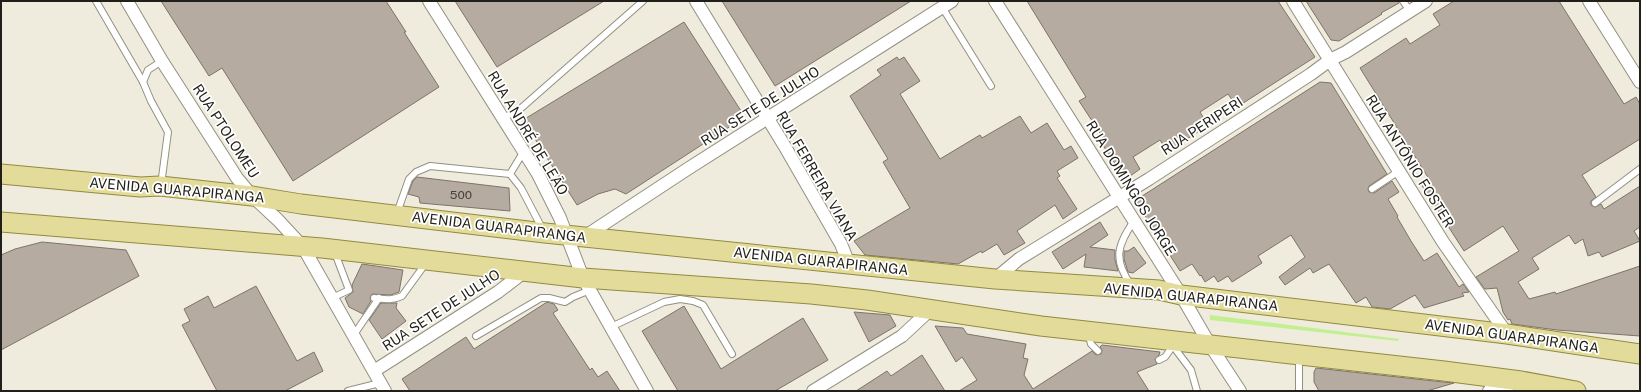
<svg xmlns="http://www.w3.org/2000/svg" width="1641" height="392" font-family="'Public Sans',sans-serif">
  <style>
    .green { fill: #c3ee92 }
    .building { fill: #b6aba0; stroke: #7d7368 }
    .lines { fill: none; stroke-linecap: round; stroke-linejoin: round }
    .lane-casing { stroke: #939082; stroke-width: 8 }
    .street-casing { stroke: #939082; stroke-width: 14 }
    .primary-casing { stroke: #928a40; stroke-width: 21 }
    .lane { stroke: #fff; stroke-width: 6 }
    .street { stroke: #fff; stroke-width: 12 }
    .primary { stroke: #e2db99; stroke-width: 19 }
    .labels { text-anchor: middle; dominant-baseline: central; stroke-width: 3.5; stroke-linejoin: round; paint-order: stroke }
    .number-label { font-size: 12px; fill: #46423b }
    .street-label { font-size: 14px; fill: #201f19; stroke: #fff }
  </style>
  <rect width="100%" height="100%" fill="#f0ecdd"/>
  <path class="green" d="M 1210,315 L 1399,339 L 1398,341 L 1210,320 Z"/>
  <g class="building">
    <path d="M 161,1 L 386,1 L 406,32 L 404,32 L 439,87 L 293,181 L 222,68 L 209,76 Z"/>
    <path d="M 455,1 L 604,1 L 497,67 Z"/>
    <path d="M 722,1 L 911,1 L 775,86 Z"/>
    <path d="M 1027,1 L 1278,1 L 1315,57 L 1237,107 L 1228,94 L 1200,112 L 1208,125 L 1168,152 L 1160,140 L 1133,157 L 1140,169 L 1126,179 L 1121,178 L 1115,170 L 1118,168 L 1100,141 L 1104,139 L 1079,101 L 1086,97 Z"/>
    <path d="M 1306,1 L 1399,1 L 1399,3 L 1381,13 L 1382,14 L 1339,41 L 1331,40 Z"/>
    <path d="M 1454,1 L 1559,1 L 1624,104 L 1636,97 L 1640,104 L 1640,139 L 1582,175 L 1596,197 L 1591,201 L 1591,205 L 1595,207 L 1601,204 L 1604,209 L 1640,186 L 1640,227 L 1634,231 L 1640,241 L 1602,257 L 1599,252 L 1588,256 L 1583,239 L 1575,244 L 1569,235 L 1532,258 L 1539,269 L 1518,282 L 1529,299 L 1555,292 L 1556,294 L 1640,266 L 1640,336 L 1557,330 L 1512,324 L 1510,319 L 1508,320 L 1503,312 L 1497,288 L 1485,289 L 1476,277 L 1519,251 L 1503,226 L 1464,251 L 1421,184 L 1429,179 L 1360,68 L 1406,38 L 1410,44 L 1440,25 L 1433,14 Z"/>
    <path d="M 684,22 L 743,114 L 737,122 L 626,194 L 615,189 L 598,194 L 577,205 L 523,120 Z"/>
    <path d="M 897,57 L 899,60 L 904,57 L 920,81 L 900,94 L 940,159 L 980,135 L 982,138 L 1020,116 L 1031,133 L 1047,123 L 1064,150 L 1071,146 L 1078,158 L 1057,171 L 1060,176 L 1057,178 L 1077,209 L 1063,219 L 1055,205 L 1017,231 L 1025,243 L 1004,255 L 997,244 L 982,253 L 981,251 L 958,264 L 865,255 L 854,241 L 910,208 L 883,162 L 888,159 L 850,96 L 881,75 L 877,70 Z"/>
    <path d="M 1320,82 L 1331,83 L 1387,174 L 1369,186 L 1368,189 L 1369,192 L 1374,193 L 1392,181 L 1399,192 L 1388,199 L 1398,216 L 1397,217 L 1411,241 L 1424,261 L 1437,253 L 1459,287 L 1463,284 L 1469,292 L 1462,293 L 1464,296 L 1424,308 L 1415,295 L 1390,309 L 1372,307 L 1366,297 L 1356,303 L 1329,264 L 1313,273 L 1310,268 L 1285,285 L 1279,277 L 1305,257 L 1291,235 L 1258,256 L 1262,263 L 1232,282 L 1228,276 L 1218,282 L 1214,276 L 1205,282 L 1201,275 L 1200,276 L 1192,264 L 1180,271 L 1137,203 L 1139,198 Z"/>
    <path d="M 417,177 L 509,188 L 510,211 L 420,203 L 419,197 L 408,194 L 413,181 Z"/>
    <path d="M 1100,222 L 1108,235 L 1090,247 L 1115,250 L 1115,260 L 1118,271 L 1084,267 L 1086,254 L 1063,269 L 1052,252 Z"/>
    <path d="M 42,242 L 126,250 L 139,276 L 1,350 L 1,255 L 15,249 Z"/>
    <path d="M 1134,247 L 1146,263 L 1133,273 L 1128,272 L 1124,259 L 1124,251 L 1128,251 Z"/>
    <path d="M 362,264 L 403,270 L 399,292 L 391,295 L 372,294 L 370,298 L 371,301 L 363,314 L 349,307 L 345,298 L 353,292 L 352,285 Z"/>
    <path d="M 256,286 L 297,361 L 314,352 L 323,371 L 285,391 L 217,391 L 182,325 L 190,321 L 184,309 L 208,296 L 214,308 Z"/>
    <path d="M 547,302 L 554,304 L 558,310 L 553,313 L 590,370 L 592,368 L 598,377 L 607,371 L 620,391 L 410,391 L 402,379 L 466,337 L 474,349 Z"/>
    <path d="M 381,303 L 397,303 L 396,308 L 406,321 L 382,339 L 369,320 Z"/>
    <path d="M 684,306 L 721,369 L 803,318 L 828,360 L 775,391 L 678,391 L 642,331 Z"/>
    <path d="M 854,312 L 890,315 L 896,326 L 869,342 Z"/>
    <path d="M 935,326 L 963,328 L 967,334 L 1026,344 L 1023,358 L 1028,359 L 1024,375 L 1033,389 L 1092,351 L 1096,355 L 1101,354 L 1102,350 L 1100,347 L 1102,345 L 1160,352 L 1159,355 L 1155,359 L 1157,364 L 1137,372 L 1149,391 L 959,391 L 977,380 L 962,357 L 956,362 Z"/>
    <path d="M 922,355 L 945,391 L 856,391 L 887,371 L 891,376 Z"/>
    <path d="M 1316,368 L 1443,382 L 1454,383 L 1427,391 L 1319,391 L 1314,382 L 1314,372 Z"/>
  </g>
  <g class="lines">
    <defs>
      <g id="lane">
        <path d="M 96,1 L 143,82 L 151,101 L 168,132 L 161,185"/>
        <path d="M 1403,1 L 1410,11"/>
        <path d="M 942,7 L 991,86"/>
        <path d="M 143,82 L 148,70 L 162,61"/>
        <path d="M 503,118 L 519,110 L 643,1"/>
        <path d="M 510,174 L 524,151"/>
        <path d="M 1372,189 L 1399,171"/>
        <path d="M 1595,203 L 1640,169"/>
        <path d="M 397,213 L 409,179 L 416,172 L 430,166 L 510,174 L 521,188 L 543,230"/>
        <path d="M 1131,285 C 1113,260 1117,245 1134,221"/>
        <path d="M 332,298 L 349,290 L 335,253"/>
        <path d="M 374,298 C 384,299 392,301 402,296 L 426,263"/>
        <path d="M 611,327 L 664,302 L 680,299 L 693,301 L 703,305 L 732,354"/>
        <path d="M 1088,333 L 1091,344 L 1098,351"/>
        <path d="M 353,336 L 379,298"/>
        <path d="M 476,336 L 541,298 L 549,298 L 565,302 L 573,297 L 590,290"/>
        <path d="M 1173,346 L 1191,370 L 1197,391"/>
        <path d="M 1159,360 L 1165,357 L 1175,343"/>
        <path d="M 348,391 L 380,383"/>
        <path d="M 1299,391 L 1299,357"/>
      </g>
      <g id="street">
        <path d="M 127,1 L 162,61 L 237,178 L 252,196 L 278,220 L 303,247 L 385,391"/>
        <path d="M 429,1 L 538,174 L 560,218 L 583,278 L 647,391"/>
        <path d="M 696,1 L 784,145 L 841,244 L 849,264"/>
        <path d="M 995,1 L 1181,295 L 1210,345 L 1240,391"/>
        <path d="M 1293,1 L 1443,242 L 1507,334"/>
        <path d="M 1589,1 L 1640,82"/>
        <path d="M 584,237 L 689,168 L 952,1"/>
        <path d="M 995,279 L 1019,259 L 1149,179 L 1311,74 L 1330,60 L 1346,52 L 1426,1"/>
        <path d="M 374,371 L 498,292 L 524,272"/>
        <path d="M 813,391 L 902,336 L 931,309"/>
        <path d="M 1489,391 L 1514,383"/>
      </g>
      <g id="primary">
        <path d="M 1,174 L 140,187 L 160,186 L 252,196 L 301,204 L 545,233 L 995,279 L 1159,290 L 1181,295 L 1507,334 L 1640,354"/>
        <path d="M 1,222 L 322,248 L 583,278 L 811,294 L 867,300 L 1041,326 L 1444,371 L 1521,381 L 1576,391"/>
      </g>
    </defs>
    <use href="#lane" class="lane-casing"/>
    <use href="#street" class="street-casing"/>
    <use href="#primary" class="primary-casing"/>
    <use href="#lane" class="lane"/>
    <use href="#street" class="street"/>
    <use href="#primary" class="primary"/>
  </g>
  <g class="labels">
    <g class="number-label">
      <text x="461" y="195">500</text>
    </g>
    <g class="street-label">
      <text transform="translate(760 106) rotate(-32)">RUA SETE DE JULHO</text>
      <text transform="translate(1202 126) rotate(-33)">RUA PERIPERI</text>
      <text transform="translate(226 131) rotate(57)">RUA PTOLOMEU</text>
      <text transform="translate(528 133) rotate(59)">RUA ANDRÉ DE LEÃO</text>
      <text transform="translate(1410 161) rotate(58)">RUA ANTÔNIO FOSTER</text>
      <text transform="translate(817 176) rotate(60)">RUA FERREIRA VIANA</text>
      <text transform="translate(1131 188) rotate(58)">RUA DOMINGOS JORGE</text>
      <text transform="translate(177 190) rotate(5)">AVENIDA GUARAPIRANGA</text>
      <text transform="translate(499 227) rotate(7)">AVENIDA GUARAPIRANGA</text>
      <text transform="translate(821 261) rotate(6)">AVENIDA GUARAPIRANGA</text>
      <text transform="translate(1191 297) rotate(6)">AVENIDA GUARAPIRANGA</text>
      <text transform="translate(441 310) rotate(-33)">RUA SETE DE JULHO</text>
      <text transform="translate(1512 336) rotate(8)">AVENIDA GUARAPIRANGA</text>
    </g>
  </g>
  <rect width="1641" height="392" fill="none" stroke="#201f19" stroke-width="4"/>
</svg>
